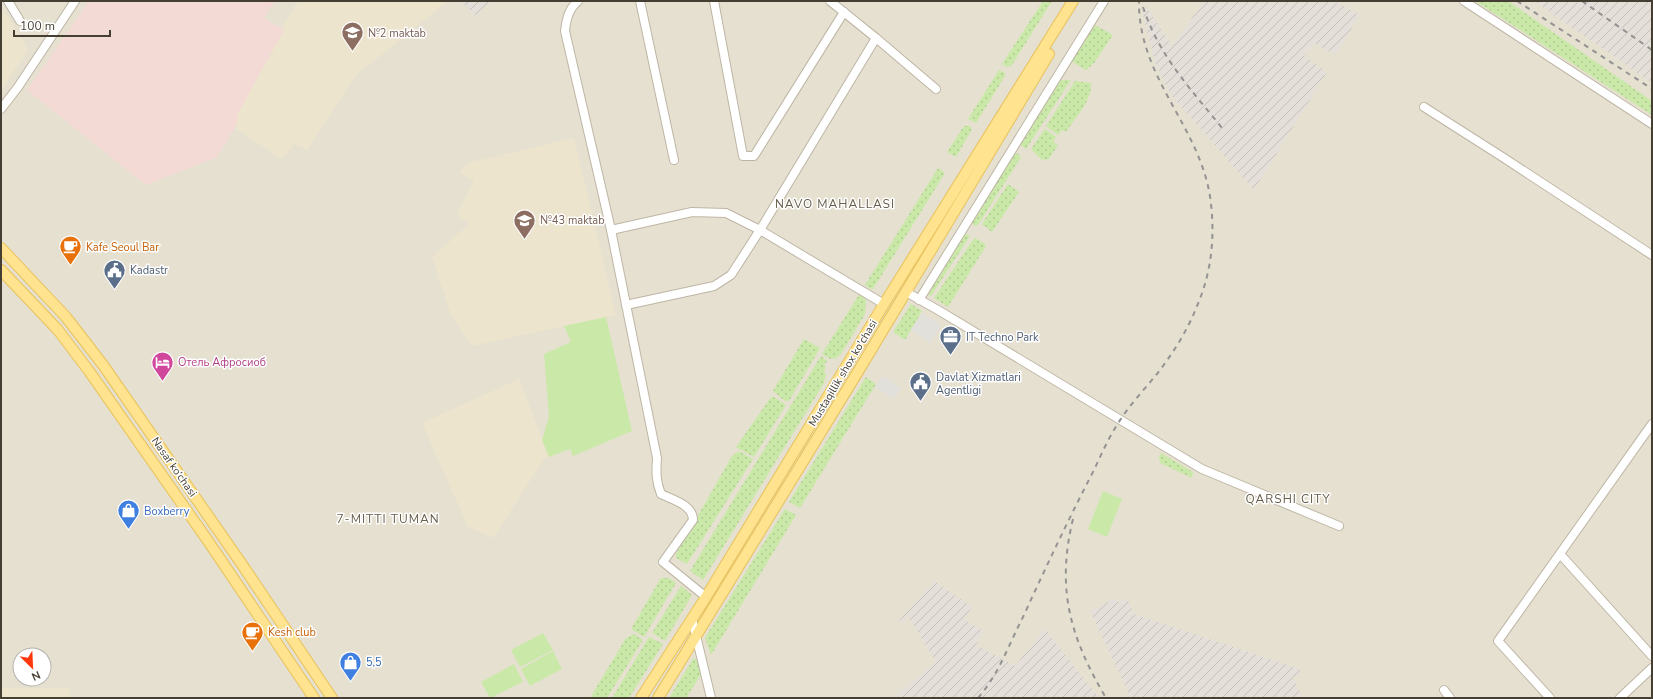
<svg xmlns="http://www.w3.org/2000/svg" width="1653" height="699" font-family="'Nunito Sans',sans-serif">
  <style>
    .residential { fill: #e6e0d0; fill-rule: evenodd }
    .industrial { fill: url(#industrial-furrows) }
    .education { fill: #ece4cc }
    .medical { fill: #f4dad5 }
    .grass { fill: url(#grass-dots) }
    .garden { fill: #cae9a9 }
    .parking { fill: #e2e0db }
    .lines { fill: none; stroke-linecap: round; stroke-linejoin: round }
    .minor-casing { stroke: #beb6a5; stroke-width: 10 }
    .major-casing { stroke: #e8c25b; stroke-width: 12 }
    .minor { stroke: #fff; stroke-width: 8 }
    .major { stroke: #ffe38f; stroke-width: 10 }
    .rail { stroke: #939393; stroke-width: 2; stroke-dasharray: 5 5; stroke-linecap: butt }
    .labels { text-anchor: middle; dominant-baseline: central; stroke-width: 3; stroke-linejoin: round; paint-order: stroke }
    .education-label { font-size: 11px; fill: #785e54; stroke: #fff; text-anchor: start }
    .food-label { font-size: 11px; fill: #c56008; stroke: #fff; text-anchor: start }
    .service-label { font-size: 11px; fill: #4e5e75; stroke: #fff; text-anchor: start }
    .hotel-label { font-size: 11px; fill: #b23c85; stroke: #fff; text-anchor: start }
    .street-label { font-size: 11px; fill: #443e33; stroke: #fff }
    .shop-label { font-size: 11px; fill: #366cbe; stroke: #fff; text-anchor: start }
    .neighbourhood-label { font-size: 12px; letter-spacing: 1px; fill: #675c4a; stroke: #fff }
  </style>
  <defs>
    <pattern id="industrial-furrows" width="10" height="10" patternUnits="userSpaceOnUse"><rect width="10" height="10" fill="#e4dfd8"/><path d="M-1 1l2-2M0 10L10 0M9 11l2-2" fill="none" stroke="#c5c0ba"/></pattern>
    <pattern id="grass-dots" width="8" height="8" patternUnits="userSpaceOnUse"><rect width="8" height="8" fill="#cae9a9"/><path d="M2 2h.1M6 6h.1" fill="none" stroke="#afc992" stroke-width="1.8" stroke-linecap="round"/></pattern>
  </defs>
  <rect width="100%" height="100%" fill="#f2eee3"/>
  <path class="residential" d="M 1,1 L 1652,1 L 1652,698 L 1,698 ZM 20,655 L 44,655 L 44,679 L 20,679 Z"/>
  <g class="industrial">
    <path d="M 461,1 L 490,1 L 476,16 Z"/>
    <path d="M 1204,1 L 1334,1 L 1360,15 L 1335,55 L 1314,43 L 1304,56 L 1327,72 L 1254,190 L 1171,95 L 1155,62 L 1142,11 L 1147,8 L 1172,46 Z"/>
    <path d="M 1534,1 L 1652,1 L 1652,83 Z"/>
    <path d="M 934,581 L 972,607 L 964,620 L 984,631 L 976,645 L 1015,666 L 1045,629 L 1099,698 L 892,698 L 936,662 L 908,616 L 902,624 L 899,621 Z"/>
    <path d="M 1116,598 L 1119,603 L 1127,598 L 1134,614 L 1297,668 L 1302,671 L 1293,678 L 1303,698 L 1131,698 L 1090,611 Z"/>
  </g>
  <g class="education">
    <path d="M 298,1 L 448,1 L 355,76 L 307,150 L 294,144 L 282,159 L 235,128 L 237,124 L 237,115 L 284,30 L 282,28 Z"/>
    <path d="M 1,5 L 28,50 L 1,91 Z"/>
    <path d="M 574,138 L 616,315 L 471,346 L 450,312 L 432,257 L 469,224 L 457,214 L 474,181 L 459,172 L 467,163 Z"/>
    <path d="M 519,379 L 549,457 L 544,459 L 493,538 L 468,527 L 422,423 Z"/>
    <path d="M 1,688 L 70,688 L 69,698 L 1,698 Z"/>
  </g>
  <path class="medical" d="M 89,1 L 275,1 L 264,18 L 284,30 L 237,115 L 237,124 L 217,157 L 146,185 L 27,90 Z"/>
  <g class="grass">
    <path d="M 1043,1 L 1052,1 L 1012,65 L 1007,67 L 1002,64 Z"/>
    <path d="M 1475,1 L 1508,1 L 1652,101 L 1652,115 Z"/>
    <path d="M 1095,25 L 1113,35 L 1094,63 L 1086,70 L 1071,61 Z"/>
    <path d="M 999,70 L 1005,73 L 1005,76 L 976,123 L 968,119 Z"/>
    <path d="M 1059,80 L 1071,80 L 1026,149 L 1020,145 L 1020,141 Z"/>
    <path d="M 1075,81 L 1091,83 C 1093,100 1075,118 1066,132 L 1062,130 L 1058,135 L 1046,126 Z"/>
    <path d="M 964,126 L 970,126 L 972,129 L 956,157 L 947,152 Z"/>
    <path d="M 1045,129 L 1056,137 L 1053,142 L 1058,145 L 1049,159 L 1042,160 L 1031,149 Z"/>
    <path d="M 1017,153 L 1021,157 L 978,225 L 975,226 L 970,222 L 1013,154 Z"/>
    <path d="M 938,168 L 945,173 L 873,289 L 871,289 L 865,285 Z"/>
    <path d="M 1008,184 L 1019,192 L 992,232 L 982,224 Z"/>
    <path d="M 964,233 L 970,236 L 931,296 L 926,293 Z"/>
    <path d="M 975,238 L 984,243 L 986,246 L 948,307 L 934,298 L 972,241 Z"/>
    <path d="M 860,293 L 866,300 L 865,314 L 841,354 L 835,359 L 832,358 L 830,359 L 822,354 Z"/>
    <path d="M 911,304 L 922,311 L 905,340 L 893,332 Z"/>
    <path d="M 804,339 L 820,348 L 789,401 L 785,401 L 773,391 Z"/>
    <path d="M 821,356 L 827,361 L 824,365 L 826,366 L 824,372 L 826,374 L 824,383 L 703,580 L 690,571 Z"/>
    <path d="M 866,377 L 876,384 L 800,508 L 789,502 Z"/>
    <path d="M 772,396 L 786,405 L 754,457 L 736,447 Z"/>
    <path d="M 739,451 L 753,459 L 687,564 L 676,558 L 676,554 L 732,456 Z"/>
    <path d="M 1161,453 L 1193,472 L 1192,478 L 1160,463 L 1159,457 Z"/>
    <path d="M 785,509 L 796,515 L 711,655 L 705,638 Z"/>
    <path d="M 661,578 L 669,578 L 676,583 L 644,637 L 631,629 Z"/>
    <path d="M 681,586 L 692,595 L 665,641 L 652,633 Z"/>
    <path d="M 634,634 L 643,640 L 607,698 L 590,698 L 626,638 Z"/>
    <path d="M 649,637 L 663,644 L 629,698 L 612,698 Z"/>
    <path d="M 693,659 L 696,659 L 703,671 L 686,698 L 669,698 Z"/>
  </g>
  <g class="garden">
    <path d="M 606,317 L 632,431 L 573,456 L 570,449 L 549,457 L 542,440 L 549,416 L 544,354 L 571,342 L 564,326 Z"/>
    <path d="M 1103,491 L 1122,499 L 1107,537 L 1088,529 Z"/>
    <path d="M 543,633 L 553,650 L 520,667 L 511,650 Z"/>
    <path d="M 553,651 L 562,669 L 530,686 L 521,669 Z"/>
    <path d="M 514,664 L 523,682 L 490,698 L 481,682 Z"/>
  </g>
  <g class="parking">
    <path d="M 922,313 L 942,325 L 930,343 L 911,330 Z"/>
    <path d="M 883,376 L 901,388 L 894,399 L 875,387 Z"/>
  </g>
  <g class="lines">
    <defs>
      <g id="minor">
        <path d="M 8,1 L 20,21"/>
        <path d="M 578,1 C 569,8 566,20 565,31 L 611,230 L 657,458 C 656,472 656,482 661,494 C 673,500 693,505 693,520 L 663,562 L 706,597"/>
        <path d="M 640,1 L 674,160"/>
        <path d="M 714,1 L 743,156 L 754,156 L 844,12"/>
        <path d="M 830,1 L 876,38 L 936,89"/>
        <path d="M 1464,1 L 1652,124"/>
        <path d="M 1424,107 L 1504,158 L 1652,255"/>
        <path d="M 1,109 L 18,87 L 75,1"/>
        <path d="M 611,230 L 692,212 L 726,213 L 760,230 L 884,304"/>
        <path d="M 906,292 L 938,310 L 1202,469 L 1339,526"/>
        <path d="M 919,300 L 1104,1"/>
        <path d="M 626,305 L 714,286 L 731,275 L 760,230 L 876,38"/>
        <path d="M 1560,554 L 1652,656"/>
        <path d="M 692,619 L 711,698"/>
        <path d="M 1444,690 L 1450,698"/>
        <path d="M 1550,698 L 1498,641 L 1652,424"/>
        <path d="M 1620,698 L 1652,668"/>
      </g>
      <g id="major">
        <path d="M 1,248 L 66,317 L 103,365 L 241,563 L 332,698"/>
        <path d="M 1,270 L 58,330 L 89,371 L 208,541 L 314,698"/>
        <path d="M 641,698 L 706,597 L 884,304 L 1073,1"/>
        <path d="M 658,698 L 859,370 L 1049,54"/>
      </g>
    </defs>
    <use href="#minor" class="minor-casing"/>
    <use href="#major" class="major-casing"/>
    <use href="#minor" class="minor"/>
    <use href="#major" class="major"/>
    <g class="rail">
      <path d="M 1517,1 L 1652,89"/>
      <path d="M 1582,1 L 1652,50"/>
      <path d="M 1143,7 C 1159,56 1190,88 1222,128"/>
      <path d="M 1073,519 C 1056,589 1070,637 1106,698"/>
      <path d="M 978,698 C 999,674 1009,644 1023,617 C 1046,567 1069,518 1094,470 C 1101,455 1108,439 1117,425 C 1129,405 1146,388 1160,370 C 1175,350 1188,329 1197,306 C 1211,274 1215,239 1211,204 C 1203,128 1138,80 1139,1"/>
    </g>
  </g>
  <defs>
    <symbol id="school-pin" viewBox="-11 -11 22 30"><path d="M0 17L-7.5 6A9.5 9.5 0 1 1 7.5 6Z" fill="#8d6e63" stroke="#fff"/><path d="M0-5L7-2L0 1L-7-2ZM-4 1L0 2.5L4 1V4Q0 6-4 4Z" fill="#fff"/></symbol>
    <symbol id="cafe-pin" viewBox="-11 -11 22 30"><path d="M0 17L-7.5 6A9.5 9.5 0 1 1 7.5 6Z" fill="#e8710a" stroke="#fff"/><path d="M-5.5-4.5H6V0H3Q3 3.5 0 3.5H-2.5Q-5.5 3.5-5.5 0ZM3-3.2v2h1.7v-2ZM-6 4.5H4V6H-6Z" fill="#fff"/></symbol>
    <symbol id="civic-pin" viewBox="-11 -11 22 30"><path d="M0 17L-7.5 6A9.5 9.5 0 1 1 7.5 6Z" fill="#5c6f8a" stroke="#fff"/><path d="M-.6-6.5H3V-4.5H.6V-3L4-1V1h2V6H-6V1h2V-1L-.6-3ZM-1.2 2.5V6h2.4V2.5Z" fill="#fff"/></symbol>
    <symbol id="office-pin" viewBox="-11 -11 22 30"><path d="M0 17L-7.5 6A9.5 9.5 0 1 1 7.5 6Z" fill="#5c6f8a" stroke="#fff"/><path d="M-6-3h4V-5.5h4V-3h4V5H-6ZM-1-4.5V-3h2v-1.5ZM-6 0V1H6V0Z" fill="#fff"/></symbol>
    <symbol id="hotel-pin" viewBox="-11 -11 22 30"><path d="M0 17L-7.5 6A9.5 9.5 0 1 1 7.5 6Z" fill="#d1479c" stroke="#fff"/><path d="M-6-4.5h1.5V1H6V5H4.5V3h-9V5H-6ZM-4 0a1.8 1.8 0 1 1 3.6 0ZM.5 0V-2.5h3Q6-2.5 6 0Z" fill="#fff"/></symbol>
    <symbol id="shop-pin" viewBox="-11 -11 22 30"><path d="M0 17L-7.5 6A9.5 9.5 0 1 1 7.5 6Z" fill="#3f7fe0" stroke="#fff"/><path d="M-5-2.5h2.3a2.7 3.5 0 0 1 5.4 0H5L5.5 6h-11ZM-1.5-2.5h3a1.5 2.3 0 0 0-3 0Z" fill="#fff"/></symbol>
  </defs>
  <g fill-rule="evenodd">
    <use href="#school-pin" x="340" y="20" width="25" height="34"/>
    <use href="#school-pin" x="512" y="208" width="25" height="34"/>
    <use href="#cafe-pin" x="58" y="234" width="25" height="34"/>
    <use href="#civic-pin" x="102" y="258" width="25" height="34"/>
    <use href="#office-pin" x="938" y="324" width="25" height="34"/>
    <use href="#hotel-pin" x="150" y="350" width="25" height="34"/>
    <use href="#civic-pin" x="908" y="370" width="25" height="34"/>
    <use href="#shop-pin" x="116" y="498" width="25" height="34"/>
    <use href="#cafe-pin" x="240" y="620" width="25" height="34"/>
    <use href="#shop-pin" x="338" y="650" width="25" height="34"/>
  </g>
  <g class="labels">
    <g class="education-label">
      <text x="368" y="33">№2 maktab</text>
      <text x="540" y="220">№43 maktab</text>
    </g>
    <g class="food-label">
      <text x="86" y="247">Kafe Seoul Bar</text>
      <text x="268" y="632">Kesh club</text>
    </g>
    <g class="service-label">
      <text x="130" y="270">Kadastr</text>
      <text x="966" y="337">IT Techno Park</text>
      <text x="936" y="377">Davlat Xizmatlari<tspan x="936" dy="13">Agentligi</tspan></text>
    </g>
    <g class="hotel-label">
      <text x="178" y="362">Отель Афросиоб</text>
    </g>
    <g class="street-label">
      <text transform="translate(843 373) rotate(-59)">Mustaqillik shox ko'chasi</text>
      <text transform="translate(174 467) rotate(55)">Nasaf ko‘chasi</text>
    </g>
    <g class="shop-label">
      <text x="144" y="511">Boxberry</text>
      <text x="366" y="662">5,5</text>
    </g>
    <g class="neighbourhood-label">
      <text x="835" y="204">NAVO MAHALLASI</text>
      <text x="1288" y="499">QARSHI CITY</text>
      <text x="388" y="519">7-MITTI TUMAN</text>
    </g>
  </g>
  <rect width="1653" height="699" fill="none" stroke="#443e33" stroke-width="4"/>
  <g transform="translate(32 667) rotate(156)"><circle r="19" fill="#ffffff" stroke="#b4b2ad"/>
  <path d="M0-3L7 15L0 10L-7 15Z" fill="#ff390d"/>
  <text y="-6" font-size="11" font-weight="bold" text-anchor="middle" fill="#443e33">N</text>
  </g>
  <path d="M14 30v6h96v-6" fill="none" stroke="#443e33" stroke-width="2"/>
  <text x="20" y="30" font-size="12" fill="#443e33" stroke="#ffffff" stroke-width="3" paint-order="stroke">100 m</text>
</svg>
